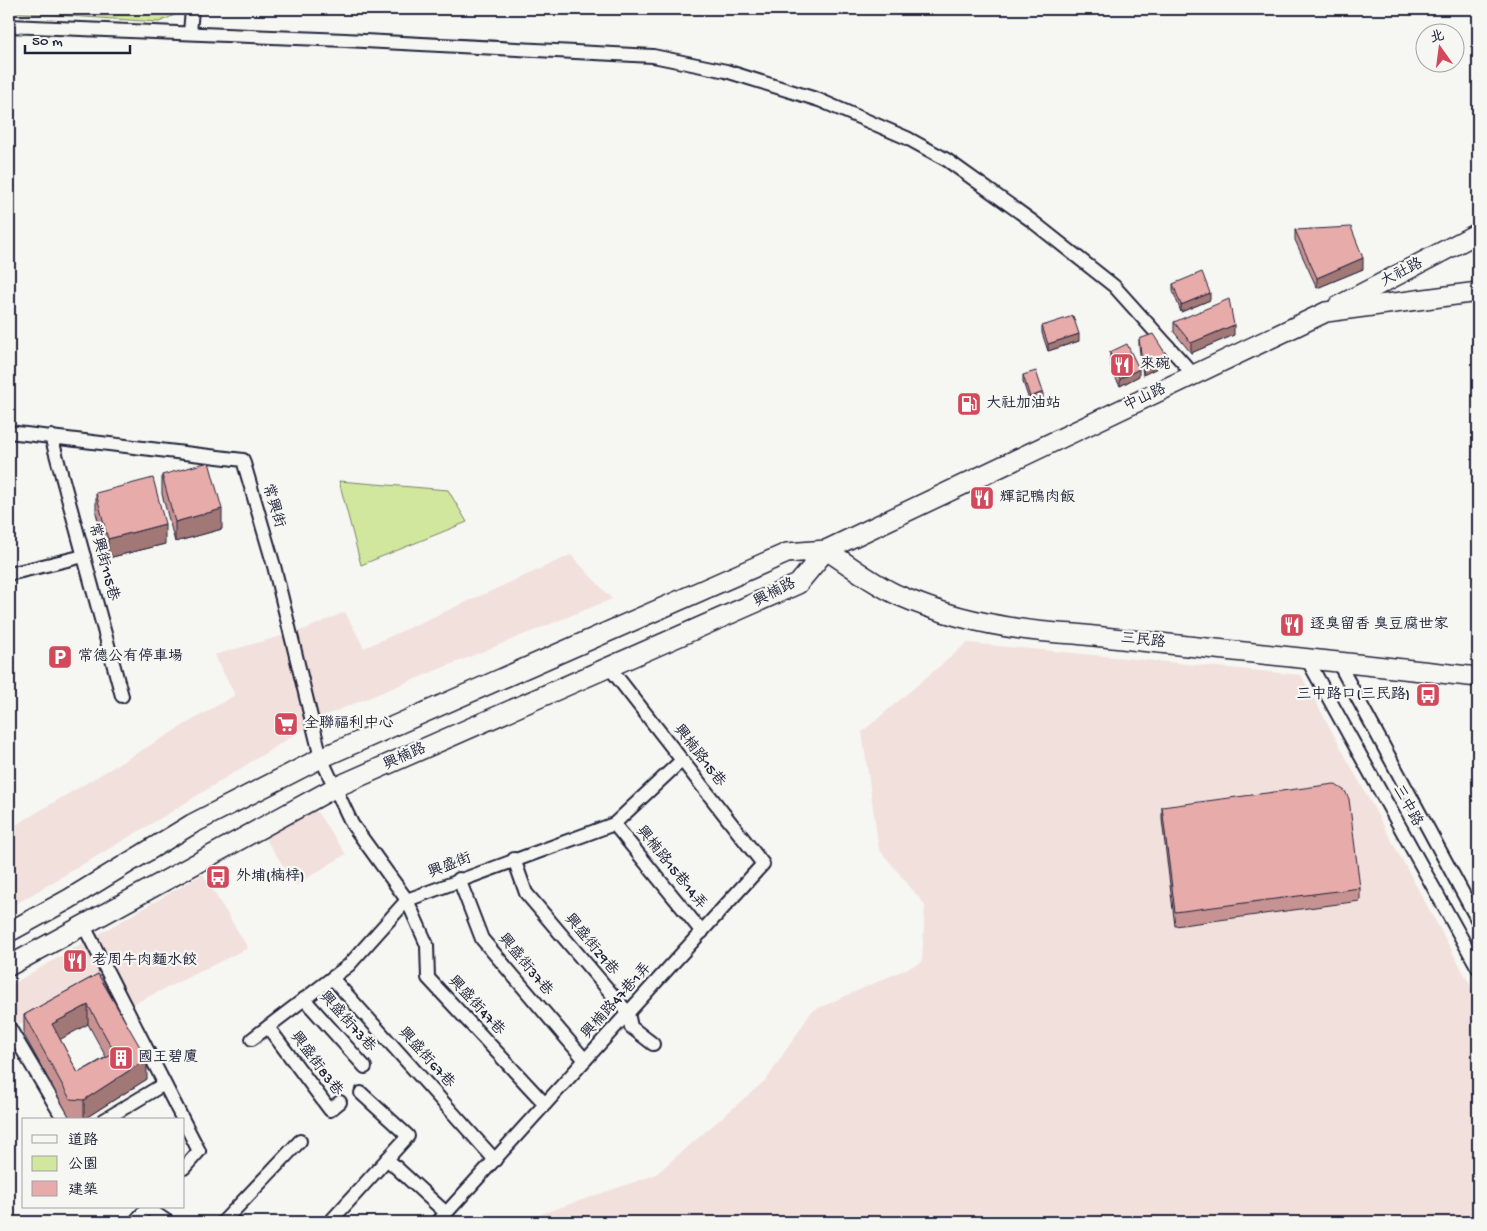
<svg xmlns="http://www.w3.org/2000/svg" width="1487" height="1231" font-family="'Gochi Hand','LXGW WenKai TC',sans-serif">
  <style>
    .built { fill: #f2e0dc }
    .green { fill: #d1e79d; stroke: #7a846c }
    .lines { fill: none; stroke-linecap: round; stroke-linejoin: round }
    .street-casing { stroke: #22223b; stroke-width: 16 }
    .secondary-casing { stroke: #22223b; stroke-width: 22 }
    .street { stroke: #f6f6f2; stroke-width: 12 }
    .secondary { stroke: #f6f6f2; stroke-width: 19 }
    .wall { fill: #c79392; stroke: #22223b; fill-rule: evenodd }
    .shaded-wall { fill: #a27877; stroke: #22223b }
    .building { fill: #e7abaa; stroke: #22223b; fill-rule: evenodd }
    .labels { text-anchor: middle; dominant-baseline: central; stroke-width: 4.5; stroke-linejoin: round; paint-order: stroke }
    .street-label { font-size: 15px; fill: #22223b; stroke: #f6f6f2 }
    .poi-label { font-size: 15px; fill: #22223b; stroke: #f6f6f2; text-anchor: start }
  </style>
  <rect width="100%" height="100%" fill="#f6f6f2"/>
  <filter id="ink" filterUnits="userSpaceOnUse"><feTurbulence type="fractalNoise" baseFrequency=".02" numOctaves="2"/><feDisplacementMap in="SourceGraphic" scale="10" xChannelSelector="R" yChannelSelector="G"/><feConvolveMatrix kernelMatrix="1 2 1 2 8 2 1 2 1" color-interpolation-filters="sRGB"/></filter>
  <g filter="url(#ink)">
    <g class="built">
      <path d="M 571,555 L 612,599 L 326,715 L 166,815 L 9,908 L 9,829 L 235,695 L 214,655 L 306,629 L 345,612 L 364,648 Z"/>
      <path d="M 967,643 L 1301,675 L 1478,999 L 1478,1222 L 540,1222 L 541,1214 L 655,1175 L 767,1079 L 812,1011 L 922,962 L 925,905 L 879,849 L 862,732 Z"/>
      <path d="M 315,809 L 346,854 L 296,885 L 265,838 Z"/>
      <path d="M 203,874 L 248,948 L 121,1010 L 106,983 L 9,1029 L 9,986 Z"/>
    </g>
    <g class="green">
      <path d="M 9,9 L 178,9 L 177,14 L 159,22 L 9,12 Z"/>
      <path d="M 339,481 L 448,490 L 467,522 L 361,565 Z"/>
    </g>
    <g class="lines">
      <defs>
        <g id="street">
          <path d="M 9,26 L 345,40 L 653,56 L 726,71 L 819,100 L 907,138 L 947,160 L 1032,221 L 1114,286 L 1194,375"/>
          <path d="M 190,33 L 192,9"/>
          <path d="M 9,432 L 243,460 L 274,566 L 321,758 L 352,824 L 407,900 L 427,945 L 428,978 L 545,1104"/>
          <path d="M 51,436 L 122,696"/>
          <path d="M 9,574 L 84,556"/>
          <path d="M 1307,659 L 1478,968"/>
          <path d="M 1338,662 L 1478,921"/>
          <path d="M 614,824 L 702,932"/>
          <path d="M 514,859 L 526,893 L 628,1013 L 631,1027 L 653,1044"/>
          <path d="M 459,879 L 482,939 L 585,1060"/>
          <path d="M 84,926 L 183,1120"/>
          <path d="M 332,978 L 495,1160"/>
          <path d="M 304,999 L 365,1067"/>
          <path d="M 9,1027 L 64,1120"/>
          <path d="M 268,1027 L 330,1110 L 340,1102"/>
          <path d="M 252,1039 L 349,965 L 407,900 L 614,824 L 682,760"/>
          <path d="M 104,1120 L 164,1084"/>
          <path d="M 184,1122 L 199,1151 L 184,1168"/>
          <path d="M 387,1159 L 446,1213"/>
          <path d="M 146,1207 L 168,1222"/>
          <path d="M 135,1222 L 148,1207"/>
          <path d="M 223,1222 L 300,1141"/>
          <path d="M 330,1222 L 408,1136 L 361,1093"/>
          <path d="M 438,1222 L 763,864 L 610,668"/>
        </g>
        <g id="secondary">
          <path d="M 1338,306 L 1478,233"/>
          <path d="M 826,550 C 850,565 874,585 900,596 C 957,621 1015,631 1075,634 L 1478,677"/>
          <path d="M 9,932 L 69,899 L 192,824 L 321,758 L 787,553 L 826,550 L 1326,312 L 1478,292"/>
          <path d="M 9,966 L 336,787 L 798,584 L 826,550"/>
        </g>
      </defs>
      <use href="#street" class="street-casing"/>
      <use href="#secondary" class="secondary-casing"/>
      <use href="#street" class="street"/>
      <use href="#secondary" class="secondary"/>
    </g>
    <g class="wall">
      <path d="M 1295,230 L 1363,269 L 1317,288 L 1295,240 Z"/>
      <path d="M 1173,284 L 1210,300 L 1181,312 L 1173,291 Z"/>
      <path d="M 1174,322 L 1234,335 L 1191,353 L 1174,332 Z"/>
      <path d="M 1042,326 L 1079,341 L 1048,351 L 1042,333 Z"/>
      <path d="M 1139,339 L 1167,363 L 1143,375 L 1139,346 Z"/>
      <path d="M 1110,352 L 1139,376 L 1120,386 L 1112,372 L 1110,358 Z"/>
      <path d="M 1023,375 L 1043,399 L 1030,403 L 1023,382 Z"/>
      <path d="M 162,475 L 222,529 L 175,542 L 162,494 Z"/>
      <path d="M 96,493 L 165,544 L 108,558 L 96,513 Z"/>
      <path d="M 1162,807 L 1360,888 L 1360,901 L 1175,926 L 1162,820 Z"/>
      <path d="M 98,974 L 147,1079 L 84,1119 L 70,1118 L 24,1035 L 24,1015 ZM 88,1024 L 106,1057 L 78,1073 L 60,1039 Z"/>
    </g>
    <g class="shaded-wall">
      <path d="M 1363,258 L 1363,269 L 1317,288 L 1317,278 Z"/>
      <path d="M 1210,293 L 1210,300 L 1181,312 L 1181,305 Z"/>
      <path d="M 1234,325 L 1234,335 L 1191,353 L 1191,343 Z"/>
      <path d="M 1079,334 L 1079,341 L 1048,351 L 1048,344 Z"/>
      <path d="M 1167,356 L 1167,363 L 1143,375 L 1143,368 Z"/>
      <path d="M 1139,369 L 1139,376 L 1120,386 L 1120,379 Z"/>
      <path d="M 1043,392 L 1043,399 L 1030,403 L 1030,397 Z"/>
      <path d="M 222,509 L 222,529 L 175,542 L 175,522 Z"/>
      <path d="M 165,524 L 165,544 L 108,558 L 108,539 Z"/>
      <path d="M 88,1005 L 88,1024 L 52,1044 L 52,1024 Z"/>
      <path d="M 147,1059 L 147,1079 L 84,1119 L 84,1100 Z"/>
    </g>
    <g class="building">
      <path d="M 1351,227 L 1363,258 L 1317,278 L 1295,230 Z"/>
      <path d="M 1202,272 L 1210,293 L 1181,305 L 1173,284 Z"/>
      <path d="M 1229,299 L 1234,325 L 1191,343 L 1174,322 Z"/>
      <path d="M 1073,316 L 1079,334 L 1048,344 L 1042,326 Z"/>
      <path d="M 1153,334 L 1167,356 L 1143,368 L 1139,339 Z"/>
      <path d="M 1127,344 L 1139,369 L 1120,379 L 1112,365 L 1110,352 Z"/>
      <path d="M 1036,371 L 1043,392 L 1030,397 L 1023,375 Z"/>
      <path d="M 209,462 L 222,509 L 175,522 L 162,475 Z"/>
      <path d="M 153,478 L 165,524 L 108,539 L 96,493 Z"/>
      <path d="M 1334,784 L 1345,791 L 1349,799 L 1360,888 L 1175,912 L 1162,807 Z"/>
      <path d="M 98,974 L 147,1059 L 84,1100 L 70,1099 L 24,1015 ZM 88,1005 L 115,1053 L 78,1073 L 52,1024 Z"/>
    </g>
  </g>
  <defs>
    <symbol id="restaurant-square" viewBox="-11 -11 22 22"><rect x="-9" y="-9" width="18" height="18" rx="4" fill="#d1495b" stroke="#f6f6f2"/><path d="M-5-6h1v4h1v-4h1v4h1v-4h1v5L-1.5 .5V6h-2V.5L-5-1ZM5-6V6H3V1.5H1.5Q1.5-4 5-6Z" fill="#fff"/></symbol>
    <symbol id="fuel-square" viewBox="-11 -11 22 22"><rect x="-9" y="-9" width="18" height="18" rx="4" fill="#d1495b" stroke="#f6f6f2"/><path d="M-5.5-6h7V0h2V4h1.3V-2.5L3-4.5l.8-.8L6-3V5H2.5V1h-1V6h-7ZM-4.2-4.7v3.2H.2V-4.7Z" fill="#fff"/></symbol>
    <symbol id="parking-square" viewBox="-11 -11 22 22"><rect x="-9" y="-9" width="18" height="18" rx="4" fill="#d1495b" stroke="#f6f6f2"/><path d="M-3.5-5.5H1a3.5 3.5 0 0 1 0 7H-1V5.5H-3.5ZM-1-3.4V-.6H.8a1.4 1.4 0 0 0 0-2.8Z" fill="#fff"/></symbol>
    <symbol id="bus-square" viewBox="-11 -11 22 22"><rect x="-9" y="-9" width="18" height="18" rx="4" fill="#d1495b" stroke="#f6f6f2"/><path d="M-5-6H5V4H4V6H2V4H-2V6H-4V4H-5ZM-3.5-4V0h7V-4ZM-3.5 1.2v1.5H-2V1.2ZM2 1.2v1.5H3.5V1.2Z" fill="#fff"/></symbol>
    <symbol id="supermarket-square" viewBox="-11 -11 22 22"><rect x="-9" y="-9" width="18" height="18" rx="4" fill="#d1495b" stroke="#f6f6f2"/><path d="M-6-5.5h2.5l.6 2H6L4.5 2H-2.5L-4.4-4H-6ZM-1.5 3.2a1.3 1.3 0 1 0 .1 0ZM3 3.2a1.3 1.3 0 1 0 .1 0Z" fill="#fff"/></symbol>
    <symbol id="building-square" viewBox="-11 -11 22 22"><rect x="-9" y="-9" width="18" height="18" rx="4" fill="#d1495b" stroke="#f6f6f2"/><path d="M-4-6H4V6H1V3H-1V6H-4ZM-2.5-4.3h1.7v1.8h-1.7ZM.8-4.3h1.7v1.8H.8ZM-2.5-1h1.7V.8h-1.7ZM.8-1h1.7V.8H.8Z" fill="#fff"/></symbol>
  </defs>
  <g fill-rule="evenodd">
    <use href="#restaurant-square" x="1108" y="351" width="28" height="28"/>
    <use href="#fuel-square" x="955" y="390" width="28" height="28"/>
    <use href="#restaurant-square" x="968" y="484" width="28" height="28"/>
    <use href="#restaurant-square" x="1278" y="611" width="28" height="28"/>
    <use href="#parking-square" x="46" y="643" width="28" height="28"/>
    <use href="#bus-square" x="1414" y="681" width="28" height="28"/>
    <use href="#supermarket-square" x="272" y="710" width="28" height="28"/>
    <use href="#bus-square" x="204" y="863" width="28" height="28"/>
    <use href="#restaurant-square" x="61" y="947" width="28" height="28"/>
    <use href="#building-square" x="107" y="1044" width="28" height="28"/>
  </g>
  <g class="labels">
    <g class="street-label">
      <text transform="translate(1402 273) rotate(-27)">大社路</text>
      <text transform="translate(1145 398) rotate(-25)">中山路</text>
      <text transform="translate(273 506) rotate(73)">常興街</text>
      <text transform="translate(103 562) rotate(75)">常興街115巷</text>
      <text transform="translate(775 593) rotate(-27)">興楠路</text>
      <text transform="translate(1143 641) rotate(6)">三民路</text>
      <text transform="translate(699 756) rotate(52)">興楠路15巷</text>
      <text transform="translate(405 757) rotate(-24)">興楠路</text>
      <text transform="translate(1407 806) rotate(61)">三中路</text>
      <text transform="translate(450 866) rotate(-21)">興盛街</text>
      <text transform="translate(671 868) rotate(51)">興楠路15巷14弄</text>
      <text transform="translate(591 945) rotate(50)">興盛街29巷</text>
      <text transform="translate(525 965) rotate(50)">興盛街37巷</text>
      <text transform="translate(617 1001) rotate(-48)">興楠路47巷1弄</text>
      <text transform="translate(476 1006) rotate(47)">興盛街47巷</text>
      <text transform="translate(347 1022) rotate(48)">興盛街73巷</text>
      <text transform="translate(426 1058) rotate(48)">興盛街67巷</text>
      <text transform="translate(316 1064) rotate(53)">興盛街83巷</text>
    </g>
    <g class="poi-label">
      <text x="1140" y="365">來碗</text>
      <text x="986" y="404">大社加油站</text>
      <text x="1000" y="498">輝記鴨肉飯</text>
      <text x="1310" y="625">逐臭留香 臭豆腐世家</text>
      <text x="78" y="657">常德公有停車場</text>
      <text x="1410" y="695" text-anchor="end">三中路口(三民路)</text>
      <text x="304" y="724">全聯福利中心</text>
      <text x="236" y="877">外埔(楠梓)</text>
      <text x="92" y="961">老周牛肉麵水餃</text>
      <text x="138" y="1058">國王碧廈</text>
    </g>
  </g>
  <rect width="1487" height="1231" fill="none" stroke="#f6f6f2" stroke-width="30"/>
  <rect x="15" y="15" width="1457" height="1201" fill="none" stroke="#22223b" stroke-width="2" filter="url(#ink)"/>
  <rect x="22" y="1118" width="162" height="90" fill="#f6f6f2" stroke="#a1a1a9"/>
  <rect x="32" y="1135" width="25" height="8" fill="#f6f6f2" stroke="#a1a1a9"/>
  <text x="68" y="1144" font-size="15" fill="#22223b">道路</text>
  <rect x="32" y="1156" width="25" height="15" fill="#d1e79d" stroke="#a1a1a9"/>
  <text x="68" y="1168" font-size="15" fill="#22223b">公園</text>
  <rect x="32" y="1181" width="25" height="15" fill="#e7abaa" stroke="#a1a1a9"/>
  <text x="68" y="1194" font-size="15" fill="#22223b">建築</text>
  <g transform="translate(1440 48) rotate(346)"><circle r="24" fill="#f6f6f2" stroke="#a1a1a9"/>
  <path d="M0-4L9 19L0 12L-9 19Z" fill="#d1495b"/>
  <text y="-8" font-size="14" font-weight="bold" text-anchor="middle" fill="#22223b">北</text>
  </g>
  <path d="M25 45v8h105v-8" fill="none" stroke="#22223b" stroke-width="2.5"/>
  <text x="32" y="45" font-size="15" fill="#22223b" stroke="#f6f6f2" stroke-width="4" paint-order="stroke">50 m</text>
</svg>
